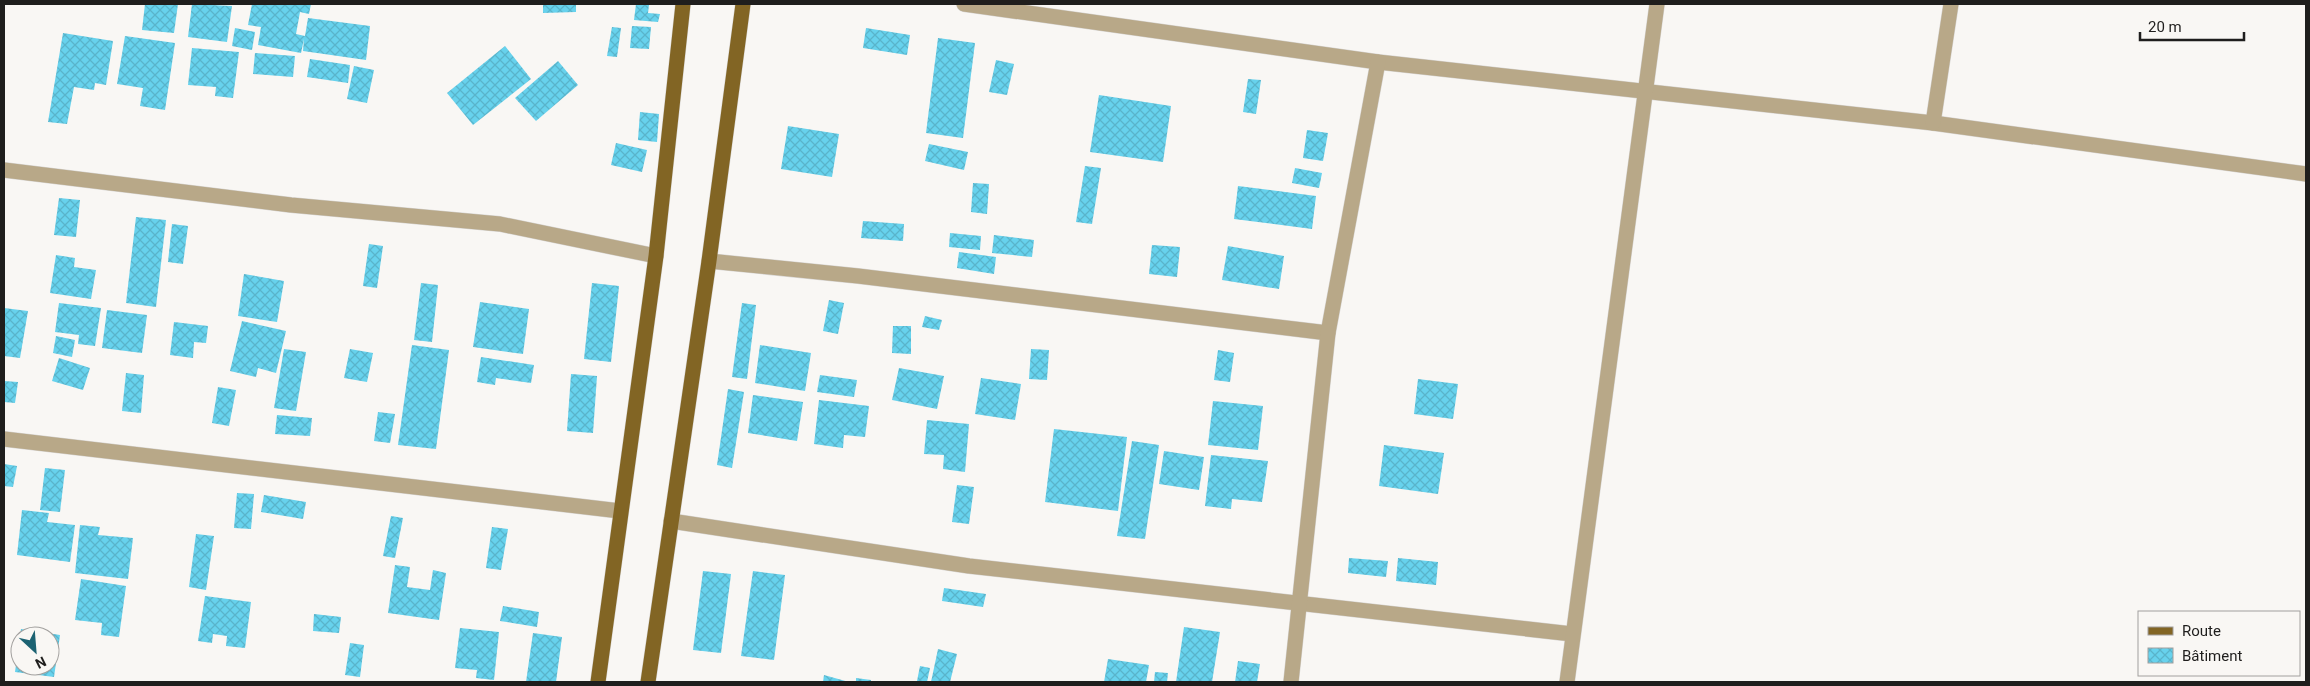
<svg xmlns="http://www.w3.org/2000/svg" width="2310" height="686" font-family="Roboto,sans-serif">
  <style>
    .building { fill: url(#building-cross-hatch) }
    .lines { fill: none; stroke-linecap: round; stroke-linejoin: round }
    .minor-casing { stroke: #d6d4d2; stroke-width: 16 }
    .major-casing { stroke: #d6d4d2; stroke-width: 16 }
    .minor { stroke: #b8a888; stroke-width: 15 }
    .major { stroke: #826524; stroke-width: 15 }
  </style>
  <defs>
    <pattern id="building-cross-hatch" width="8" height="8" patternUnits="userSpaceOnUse" patternTransform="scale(1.25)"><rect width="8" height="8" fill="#67d2ed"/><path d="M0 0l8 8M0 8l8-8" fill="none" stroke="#59b4cb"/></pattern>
  </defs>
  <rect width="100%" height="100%" fill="#f9f7f4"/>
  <g class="building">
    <path d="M 145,4 L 178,4 L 174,33 L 142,30 Z"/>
    <path d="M 192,4 L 232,6 L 227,42 L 188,37 Z"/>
    <path d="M 252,4 L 311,4 L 309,14 L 300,12 L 296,34 L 305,36 L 308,18 L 370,26 L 366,60 L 303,51 L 304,39 L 301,53 L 258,45 L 261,27 L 248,25 Z"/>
    <path d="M 543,4 L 576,4 L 576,12 L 543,13 Z"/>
    <path d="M 636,4 L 649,5 L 648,13 L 660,14 L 658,22 L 634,20 Z"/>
    <path d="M 632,26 L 651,27 L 649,49 L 630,48 Z"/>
    <path d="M 612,27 L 621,28 L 617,57 L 607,56 Z"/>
    <path d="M 235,28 L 255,32 L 252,50 L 232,46 Z"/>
    <path d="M 866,28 L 910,35 L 907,55 L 863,48 Z"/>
    <path d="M 63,33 L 113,41 L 106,85 L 95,83 L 94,90 L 74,87 L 67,124 L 48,122 Z"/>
    <path d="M 125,36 L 175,43 L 165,110 L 140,106 L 143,88 L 117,84 Z"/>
    <path d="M 938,38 L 975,43 L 963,138 L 926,133 Z"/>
    <path d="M 505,46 L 531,79 L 473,125 L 447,93 Z"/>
    <path d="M 192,48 L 239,52 L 233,98 L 215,96 L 216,87 L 188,85 Z"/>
    <path d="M 255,53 L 295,56 L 293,77 L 253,74 Z"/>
    <path d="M 310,59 L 350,65 L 348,83 L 307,77 Z"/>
    <path d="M 996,60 L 1014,64 L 1007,95 L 989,92 Z"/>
    <path d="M 558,61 L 578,85 L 536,121 L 515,98 Z"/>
    <path d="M 354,66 L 374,70 L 367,103 L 347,99 Z"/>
    <path d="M 1248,79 L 1261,80 L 1256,114 L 1243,112 Z"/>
    <path d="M 1099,95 L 1171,106 L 1163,162 L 1090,152 Z"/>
    <path d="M 640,112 L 659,114 L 657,142 L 638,140 Z"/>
    <path d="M 788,126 L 839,134 L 832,177 L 781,169 Z"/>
    <path d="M 1307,130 L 1328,133 L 1323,161 L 1303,158 Z"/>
    <path d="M 616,143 L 647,150 L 642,172 L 611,165 Z"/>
    <path d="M 929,144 L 968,152 L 964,170 L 925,161 Z"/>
    <path d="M 1085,166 L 1101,168 L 1092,224 L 1076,222 Z"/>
    <path d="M 1295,168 L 1322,173 L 1319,188 L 1292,183 Z"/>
    <path d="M 973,183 L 989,184 L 987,214 L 971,212 Z"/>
    <path d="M 1238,186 L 1316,196 L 1312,229 L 1234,219 Z"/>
    <path d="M 59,198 L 80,200 L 76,237 L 54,235 Z"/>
    <path d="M 136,217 L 166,220 L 156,307 L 126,303 Z"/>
    <path d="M 863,221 L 904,224 L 903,241 L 861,238 Z"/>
    <path d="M 172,224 L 188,226 L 183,264 L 168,262 Z"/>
    <path d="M 950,233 L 981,236 L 980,250 L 949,247 Z"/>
    <path d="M 994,235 L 1034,240 L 1032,257 L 992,253 Z"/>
    <path d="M 369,244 L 383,246 L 377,288 L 363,286 Z"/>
    <path d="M 1152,245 L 1180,247 L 1177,277 L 1149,274 Z"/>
    <path d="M 1228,246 L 1284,256 L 1279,289 L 1222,280 Z"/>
    <path d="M 959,252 L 996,257 L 994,274 L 957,268 Z"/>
    <path d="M 56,255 L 75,258 L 74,267 L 96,270 L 91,299 L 50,293 Z"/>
    <path d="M 244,274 L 284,281 L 277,322 L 238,316 Z"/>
    <path d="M 421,283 L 438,285 L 432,342 L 414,340 Z"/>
    <path d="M 592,283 L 619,286 L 611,362 L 584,359 Z"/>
    <path d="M 829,300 L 844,303 L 838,334 L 823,331 Z"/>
    <path d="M 480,302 L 529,309 L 523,354 L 473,347 Z"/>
    <path d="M 59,303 L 101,308 L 95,346 L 78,344 L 79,335 L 55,332 Z"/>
    <path d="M 742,303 L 756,305 L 747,379 L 732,377 Z"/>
    <path d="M 4,308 L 28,311 L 20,358 L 4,356 Z"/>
    <path d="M 107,310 L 147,315 L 142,353 L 102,348 Z"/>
    <path d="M 925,316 L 942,320 L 939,330 L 922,327 Z"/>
    <path d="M 242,321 L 286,331 L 276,373 L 258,368 L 256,377 L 230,371 Z"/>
    <path d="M 174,322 L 208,326 L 206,343 L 194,342 L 193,358 L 170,355 Z"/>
    <path d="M 893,326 L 911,326 L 911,354 L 892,353 Z"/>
    <path d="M 56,336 L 75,340 L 72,357 L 53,353 Z"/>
    <path d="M 412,345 L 449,350 L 436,449 L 398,445 Z"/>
    <path d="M 760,345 L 811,353 L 805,391 L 755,383 Z"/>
    <path d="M 284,349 L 306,352 L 296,411 L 274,408 Z"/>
    <path d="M 350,349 L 373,353 L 367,382 L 344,378 Z"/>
    <path d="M 1031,349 L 1049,350 L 1047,380 L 1029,379 Z"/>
    <path d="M 1218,350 L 1234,353 L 1230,382 L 1214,380 Z"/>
    <path d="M 481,357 L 534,365 L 531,383 L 496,378 L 495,385 L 477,382 Z"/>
    <path d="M 59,358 L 90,368 L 83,390 L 52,381 Z"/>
    <path d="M 899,368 L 944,376 L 937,409 L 892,400 Z"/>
    <path d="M 126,373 L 144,375 L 141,413 L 122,411 Z"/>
    <path d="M 571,374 L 597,376 L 593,433 L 567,431 Z"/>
    <path d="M 820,375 L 857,380 L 854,397 L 817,392 Z"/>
    <path d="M 981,378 L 1021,384 L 1015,420 L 975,414 Z"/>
    <path d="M 1418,379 L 1458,384 L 1453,419 L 1414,414 Z"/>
    <path d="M 4,381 L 18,382 L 15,403 L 4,402 Z"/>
    <path d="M 218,387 L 236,390 L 229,426 L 212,423 Z"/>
    <path d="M 728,389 L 744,392 L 732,468 L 717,465 Z"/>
    <path d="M 753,395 L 803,402 L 797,441 L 748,433 Z"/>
    <path d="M 819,400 L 869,406 L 865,437 L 844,435 L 843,448 L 814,444 Z"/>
    <path d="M 1213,401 L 1263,406 L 1258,450 L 1208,445 Z"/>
    <path d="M 378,412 L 395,414 L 390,443 L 374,441 Z"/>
    <path d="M 277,415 L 312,418 L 310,436 L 275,434 Z"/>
    <path d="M 927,420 L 969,424 L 965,472 L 943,469 L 944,455 L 924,454 Z"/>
    <path d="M 1054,429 L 1127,437 L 1118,511 L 1045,502 Z"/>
    <path d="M 1132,441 L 1159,445 L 1145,539 L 1117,536 Z"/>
    <path d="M 1384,445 L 1444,453 L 1438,494 L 1379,486 Z"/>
    <path d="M 1164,451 L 1204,457 L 1199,490 L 1159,484 Z"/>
    <path d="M 1211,455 L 1268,461 L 1262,502 L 1232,499 L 1231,509 L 1205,506 Z"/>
    <path d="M 4,464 L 17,466 L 13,487 L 4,486 Z"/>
    <path d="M 45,468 L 65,470 L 60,512 L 40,510 Z"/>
    <path d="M 957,485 L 974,487 L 969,524 L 952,522 Z"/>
    <path d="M 237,493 L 254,494 L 251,529 L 234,528 Z"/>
    <path d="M 264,495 L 306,502 L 303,519 L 261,512 Z"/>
    <path d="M 22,510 L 49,513 L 47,522 L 75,525 L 70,562 L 17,555 Z"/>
    <path d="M 391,516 L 403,518 L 395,558 L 383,556 Z"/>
    <path d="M 80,525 L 100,527 L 98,535 L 133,538 L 128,579 L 75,573 Z"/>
    <path d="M 492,527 L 508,529 L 501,570 L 486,568 Z"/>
    <path d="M 196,534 L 214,536 L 206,590 L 189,587 Z"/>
    <path d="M 1349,558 L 1388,561 L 1386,577 L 1348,573 Z"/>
    <path d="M 1398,558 L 1438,562 L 1436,585 L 1396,581 Z"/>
    <path d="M 395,565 L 410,567 L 407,587 L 430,590 L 433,570 L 446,573 L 439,620 L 388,613 Z"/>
    <path d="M 703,571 L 731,574 L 721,653 L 693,650 Z"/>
    <path d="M 753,571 L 785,575 L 774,660 L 741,656 Z"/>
    <path d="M 81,579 L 126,586 L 119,637 L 101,635 L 102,623 L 75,620 Z"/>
    <path d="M 944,588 L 986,594 L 983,607 L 942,601 Z"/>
    <path d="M 205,596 L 251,602 L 245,648 L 226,646 L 227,636 L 213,634 L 212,643 L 198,641 Z"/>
    <path d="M 503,606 L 539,612 L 537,627 L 500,621 Z"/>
    <path d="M 314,614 L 341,617 L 339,633 L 313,631 Z"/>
    <path d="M 1184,627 L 1220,632 L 1212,682 L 1176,682 Z"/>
    <path d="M 460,628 L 499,632 L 494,680 L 476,678 L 477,670 L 455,668 Z"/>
    <path d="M 21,629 L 60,635 L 54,677 L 15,672 L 19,643 L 20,666 L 50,666 L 50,636 L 20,636 Z"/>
    <path d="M 533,633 L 562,637 L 556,682 L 526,682 Z"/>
    <path d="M 350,643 L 364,645 L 360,677 L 345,675 Z"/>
    <path d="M 938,649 L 957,654 L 950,682 L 931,682 Z"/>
    <path d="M 1108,659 L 1149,665 L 1146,682 L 1104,682 Z"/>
    <path d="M 1238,661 L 1260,664 L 1257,682 L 1235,682 Z"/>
    <path d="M 920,666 L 930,668 L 927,682 L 917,681 Z"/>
    <path d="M 1155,672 L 1168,673 L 1167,682 L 1154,682 Z"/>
    <path d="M 824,675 L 849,682 L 823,682 Z"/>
    <path d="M 856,678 L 871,680 L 871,682 L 856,682 Z"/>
  </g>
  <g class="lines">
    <defs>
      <g id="minor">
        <path d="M 964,4 L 1378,62 L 1933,123 L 2306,174"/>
        <path d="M 1933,123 L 1951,4"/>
        <path d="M 4,170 L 291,205 L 500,224 L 656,256"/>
        <path d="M 709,261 L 858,276 L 1328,333"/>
        <path d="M 4,439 L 620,511"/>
        <path d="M 671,521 L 969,566 L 1572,634"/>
        <path d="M 1291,682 L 1328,333 L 1378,62"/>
        <path d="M 1567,682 L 1657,4"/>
      </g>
      <g id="major">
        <path d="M 598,682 L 656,256 L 683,4"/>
        <path d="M 648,682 L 709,261 L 743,4"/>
      </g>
    </defs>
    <use href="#minor" class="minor-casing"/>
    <use href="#major" class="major-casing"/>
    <use href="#minor" class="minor"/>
    <use href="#major" class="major"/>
  </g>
  <rect width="2310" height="686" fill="none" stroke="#1f1e1d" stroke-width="10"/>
  <rect x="2138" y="611" width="162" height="65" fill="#f9f7f4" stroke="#a2a09e"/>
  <rect x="2148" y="627" width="25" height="8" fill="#826524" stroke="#a2a09e"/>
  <text x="2182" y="636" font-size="15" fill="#1f1e1d">Route</text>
  <rect x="2148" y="648" width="25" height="15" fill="url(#building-cross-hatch)" stroke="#a2a09e"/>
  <text x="2182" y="661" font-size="15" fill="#1f1e1d">Bâtiment</text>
  <g transform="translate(35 651) rotate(154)"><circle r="24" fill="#f9f7f4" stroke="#a2a09e"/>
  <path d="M0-4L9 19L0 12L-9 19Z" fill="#1c6272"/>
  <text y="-8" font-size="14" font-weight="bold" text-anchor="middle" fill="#1f1e1d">N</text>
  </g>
  <path d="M2140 32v8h104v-8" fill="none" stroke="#1f1e1d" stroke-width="2.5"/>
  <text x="2148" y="32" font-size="15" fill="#1f1e1d" stroke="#f9f7f4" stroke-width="4" paint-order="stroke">20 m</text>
</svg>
